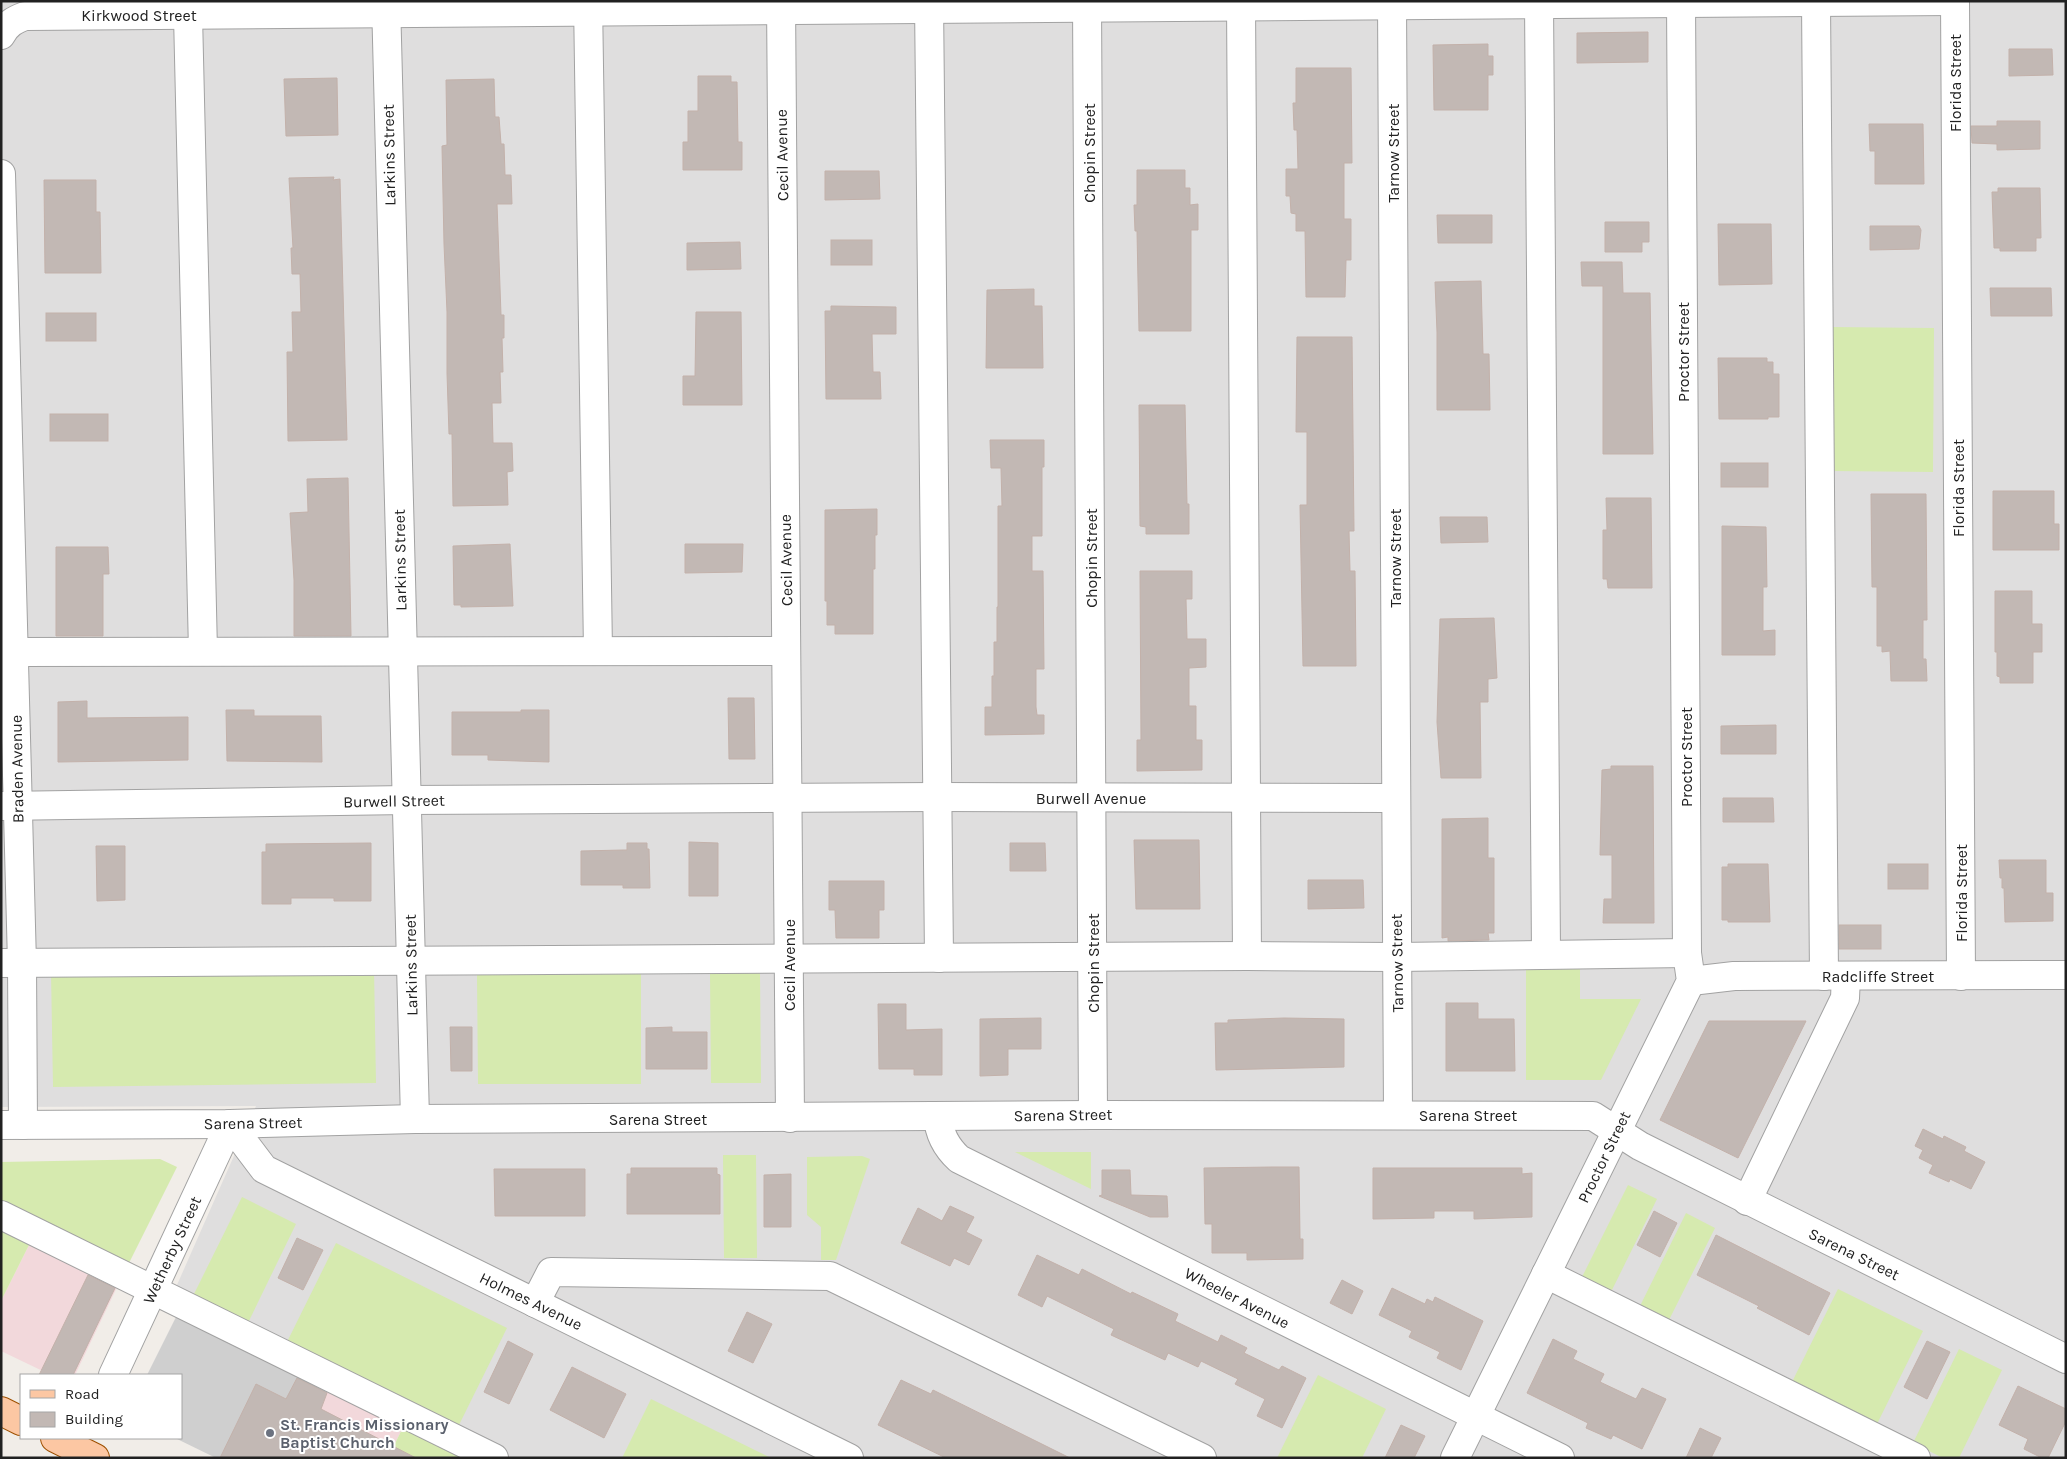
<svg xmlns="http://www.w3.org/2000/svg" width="2067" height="1459" font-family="Karla,sans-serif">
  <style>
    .residential { fill: #dfdede }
    .commercial { fill: #f2d8db }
    .religious { fill: #cfcfcf }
    .grass { fill: #d6eaaf }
    .building { fill: #c2b8b4; stroke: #c3b1aa }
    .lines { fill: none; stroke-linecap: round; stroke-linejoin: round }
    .minor-casing { stroke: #a2a2a2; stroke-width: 30 }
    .major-casing { stroke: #9e5001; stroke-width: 30 }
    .minor { stroke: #fff; stroke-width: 28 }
    .major { stroke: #fcc7a3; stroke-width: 28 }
    .worship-dot { fill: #6b7280; stroke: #fff; stroke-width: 2 }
    .labels { text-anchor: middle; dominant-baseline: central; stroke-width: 4; stroke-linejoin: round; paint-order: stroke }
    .street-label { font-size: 16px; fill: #212121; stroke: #fff }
    .worship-label { font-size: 16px; font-weight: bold; fill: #5b616d; stroke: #fff; text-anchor: start }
  </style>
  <rect width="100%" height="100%" fill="#f1ede8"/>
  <path class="residential" d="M 1,1 L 2066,1 L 2066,1458 L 476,1458 L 173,1294 L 256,1106 L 1,1107 Z"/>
  <g class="commercial">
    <path d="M 33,1237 L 120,1281 L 75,1375 L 51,1375 L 1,1351 L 1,1301 Z"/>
    <path d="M 329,1385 L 405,1423 L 388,1458 L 293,1458 Z"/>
  </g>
  <path class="religious" d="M 179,1311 L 329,1385 L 293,1458 L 216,1458 L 175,1438 L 181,1438 L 181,1375 L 147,1375 Z"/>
  <g class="grass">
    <path d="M 1830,327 L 1934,328 L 1933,472 L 1830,471 Z"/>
    <path d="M 374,968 L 376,1083 L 53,1087 L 51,972 Z"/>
    <path d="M 1580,969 L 1580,999 L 1641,999 L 1601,1080 L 1526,1080 L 1526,970 Z"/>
    <path d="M 710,972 L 760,972 L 761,1083 L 711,1083 Z"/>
    <path d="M 641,974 L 641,1084 L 478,1084 L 477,975 Z"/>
    <path d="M 1015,1152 L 1091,1152 L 1091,1189 Z"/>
    <path d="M 723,1155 L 756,1155 L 757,1258 L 724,1258 Z"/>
    <path d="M 862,1156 L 870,1159 L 836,1260 L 821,1260 L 821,1227 L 807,1215 L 807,1157 Z"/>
    <path d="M 160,1159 L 177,1167 L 127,1267 L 1,1204 L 1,1162 Z"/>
    <path d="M 1628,1185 L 1657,1199 L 1611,1292 L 1582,1277 Z"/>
    <path d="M 242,1197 L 296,1224 L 247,1325 L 192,1298 Z"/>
    <path d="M 1686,1213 L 1715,1228 L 1669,1320 L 1640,1306 Z"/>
    <path d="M 1,1223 L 33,1237 L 1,1301 Z"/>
    <path d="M 336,1243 L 507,1328 L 457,1429 L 286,1344 Z"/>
    <path d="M 1838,1289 L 1923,1331 L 1877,1424 L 1792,1382 Z"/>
    <path d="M 1959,1349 L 2002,1370 L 1959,1458 L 1943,1458 L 1913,1443 Z"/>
    <path d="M 1318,1375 L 1386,1409 L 1362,1458 L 1277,1458 Z"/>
    <path d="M 651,1399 L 771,1458 L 622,1458 Z"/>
    <path d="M 405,1423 L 476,1458 L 388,1458 Z"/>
  </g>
  <g class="building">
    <path d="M 1648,32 L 1648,62 L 1577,63 L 1577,33 Z"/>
    <path d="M 1488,44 L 1488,56 L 1493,56 L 1493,75 L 1488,75 L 1488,110 L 1434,110 L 1433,45 Z"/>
    <path d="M 2009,49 L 2052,49 L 2053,75 L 2009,76 Z"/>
    <path d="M 1296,68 L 1351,68 L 1352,163 L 1344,163 L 1344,219 L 1351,219 L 1351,260 L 1346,260 L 1345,297 L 1306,297 L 1305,231 L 1296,231 L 1296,214 L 1291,213 L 1290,196 L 1286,196 L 1286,169 L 1298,169 L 1297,130 L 1294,130 L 1293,103 L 1296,103 Z"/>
    <path d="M 698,76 L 731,76 L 731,82 L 737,82 L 738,142 L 742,142 L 742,170 L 683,170 L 683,142 L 688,142 L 688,111 L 698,111 Z"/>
    <path d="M 337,78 L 338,135 L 286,136 L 284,79 Z"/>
    <path d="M 494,79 L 495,117 L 499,117 L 501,144 L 504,144 L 505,175 L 511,175 L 512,204 L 497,204 L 501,315 L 504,315 L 504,338 L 502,338 L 503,372 L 500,372 L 501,403 L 492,403 L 493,443 L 512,443 L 513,471 L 507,472 L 508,505 L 453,506 L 452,434 L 449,434 L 447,373 L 447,312 L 444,244 L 442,146 L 447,145 L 446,80 Z"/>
    <path d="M 1997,121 L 2040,121 L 2040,149 L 1997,150 L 1997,144 L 1972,143 L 1971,126 L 1997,126 Z"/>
    <path d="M 1869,124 L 1923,124 L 1924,184 L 1875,184 L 1875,151 L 1870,151 Z"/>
    <path d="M 1137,170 L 1185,170 L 1185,188 L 1190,188 L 1190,205 L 1198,204 L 1198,230 L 1191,230 L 1191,331 L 1139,331 L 1137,231 L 1135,231 L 1134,205 L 1137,205 Z"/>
    <path d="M 825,171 L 879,171 L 880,199 L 825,200 Z"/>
    <path d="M 334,177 L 333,180 L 340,179 L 347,440 L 288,441 L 287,352 L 293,352 L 292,312 L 301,312 L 300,274 L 292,274 L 291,248 L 293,248 L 289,178 Z"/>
    <path d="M 44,180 L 96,180 L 96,212 L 100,212 L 101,273 L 45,273 Z"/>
    <path d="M 1998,188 L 2040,188 L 2041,238 L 2036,238 L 2036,251 L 2000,251 L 2000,248 L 1994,248 L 1992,192 L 1998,192 Z"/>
    <path d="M 1437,215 L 1492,215 L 1492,243 L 1438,243 Z"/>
    <path d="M 1605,222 L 1649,222 L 1649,242 L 1642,242 L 1642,252 L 1605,252 Z"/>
    <path d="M 1718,224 L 1771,224 L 1772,284 L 1719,285 Z"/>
    <path d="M 1870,226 L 1919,226 L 1921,230 L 1919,249 L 1870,250 Z"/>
    <rect x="831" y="240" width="41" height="25"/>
    <path d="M 740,242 L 741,269 L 687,270 L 687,243 Z"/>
    <path d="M 1581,262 L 1622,262 L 1623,293 L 1650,293 L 1653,454 L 1603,454 L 1603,286 L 1582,286 Z"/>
    <path d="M 1481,281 L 1483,354 L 1489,354 L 1490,410 L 1437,410 L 1437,332 L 1435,282 Z"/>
    <path d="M 1990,288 L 2051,288 L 2052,316 L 1991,316 Z"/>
    <path d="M 1034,289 L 1034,306 L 1042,306 L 1043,368 L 986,368 L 987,290 Z"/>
    <path d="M 831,306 L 896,307 L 896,334 L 872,334 L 873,372 L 880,372 L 881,399 L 826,399 L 825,311 L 831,311 Z"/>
    <path d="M 696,312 L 741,312 L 742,405 L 683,405 L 683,376 L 695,376 Z"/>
    <rect x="46" y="313" width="50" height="28"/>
    <path d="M 1297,337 L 1352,337 L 1354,531 L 1349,531 L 1350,571 L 1355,571 L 1356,666 L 1303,666 L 1300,505 L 1307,505 L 1307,432 L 1296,432 Z"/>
    <path d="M 1718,358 L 1767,358 L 1767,362 L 1773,362 L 1773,374 L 1779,374 L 1779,417 L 1768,417 L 1768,419 L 1719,419 Z"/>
    <path d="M 1139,405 L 1185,405 L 1187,504 L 1189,504 L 1189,534 L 1146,534 L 1146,527 L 1140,526 Z"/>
    <rect x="50" y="414" width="58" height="27"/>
    <path d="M 990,440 L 1044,440 L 1044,467 L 1042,467 L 1042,536 L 1032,536 L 1032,571 L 1043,571 L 1044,669 L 1036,669 L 1036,707 L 1037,715 L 1044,715 L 1044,734 L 985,735 L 985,707 L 992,707 L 992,676 L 994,676 L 994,642 L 997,642 L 997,607 L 998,607 L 998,506 L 1002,506 L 1001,468 L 991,468 Z"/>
    <rect x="1721" y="463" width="47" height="24"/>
    <path d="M 348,478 L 351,636 L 294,636 L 294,580 L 290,513 L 308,512 L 307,479 Z"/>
    <path d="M 1993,491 L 2054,491 L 2054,524 L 2059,524 L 2059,550 L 1993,550 Z"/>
    <path d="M 1871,494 L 1926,494 L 1927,620 L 1923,620 L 1923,659 L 1926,659 L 1927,681 L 1891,681 L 1890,651 L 1882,652 L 1882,646 L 1877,646 L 1877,587 L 1872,587 Z"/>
    <path d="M 1606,498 L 1651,498 L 1652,588 L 1608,588 L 1607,579 L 1603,579 L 1603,530 L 1607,530 Z"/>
    <path d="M 877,509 L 877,535 L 875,535 L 875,569 L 873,569 L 873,634 L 835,634 L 835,625 L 827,625 L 827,601 L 825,601 L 825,510 Z"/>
    <path d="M 1440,517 L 1487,517 L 1488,542 L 1441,543 Z"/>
    <path d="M 1722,526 L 1766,527 L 1767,587 L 1763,587 L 1763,631 L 1775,630 L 1775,655 L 1722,655 Z"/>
    <path d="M 510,544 L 513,606 L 461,607 L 461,605 L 454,605 L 453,546 Z"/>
    <path d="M 685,544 L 743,544 L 742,572 L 685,573 Z"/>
    <path d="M 56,547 L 108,547 L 109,574 L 103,574 L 103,636 L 56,636 Z"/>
    <path d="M 1140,571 L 1192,571 L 1192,599 L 1186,599 L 1187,639 L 1206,639 L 1206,667 L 1189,668 L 1189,706 L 1196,706 L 1196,740 L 1202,740 L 1202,770 L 1137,771 L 1137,740 L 1141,740 Z"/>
    <path d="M 1995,591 L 2032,591 L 2032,624 L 2042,624 L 2042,652 L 2033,652 L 2033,683 L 2000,683 L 2000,677 L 1997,676 L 1997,652 L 1995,652 Z"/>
    <path d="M 1494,618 L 1497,678 L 1488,679 L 1488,702 L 1480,702 L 1481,778 L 1441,778 L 1437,722 L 1440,619 Z"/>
    <path d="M 728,698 L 754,698 L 755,759 L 729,759 Z"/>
    <path d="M 87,701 L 87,718 L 188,717 L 188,760 L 58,762 L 58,702 Z"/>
    <path d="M 226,710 L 254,710 L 254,716 L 321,716 L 322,762 L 227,761 Z"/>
    <path d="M 521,710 L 549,710 L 549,762 L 488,760 L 488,755 L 452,755 L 452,712 L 521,712 Z"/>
    <path d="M 1776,725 L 1776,754 L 1721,754 L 1721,726 Z"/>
    <path d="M 1611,766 L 1653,766 L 1654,923 L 1603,923 L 1604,899 L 1612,899 L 1612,855 L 1600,855 L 1602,770 L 1611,769 Z"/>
    <path d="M 1723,798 L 1773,798 L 1774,822 L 1723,822 Z"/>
    <path d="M 1488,818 L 1488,858 L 1494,858 L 1494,933 L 1488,933 L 1489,940 L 1448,941 L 1448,937 L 1442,938 L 1442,819 Z"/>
    <path d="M 1134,840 L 1199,840 L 1200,909 L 1136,909 Z"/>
    <path d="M 689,842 L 718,843 L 718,896 L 689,896 Z"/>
    <path d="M 371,843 L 371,901 L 334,901 L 334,898 L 291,898 L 291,904 L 262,904 L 262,852 L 266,852 L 266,844 Z"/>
    <path d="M 627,843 L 647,843 L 647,849 L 649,849 L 650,888 L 623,888 L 623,885 L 581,885 L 581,851 L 623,850 L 627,850 Z"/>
    <path d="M 1010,843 L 1045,843 L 1046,871 L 1010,871 Z"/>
    <path d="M 96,846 L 125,846 L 125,900 L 97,901 Z"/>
    <path d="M 1999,860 L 2046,860 L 2046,893 L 2053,893 L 2053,921 L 2005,922 L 2004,888 L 2002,888 L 2002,878 L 2000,878 Z"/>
    <path d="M 1728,864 L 1768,864 L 1770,922 L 1728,922 L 1728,920 L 1722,920 L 1722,867 L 1728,867 Z"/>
    <rect x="1888" y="864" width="40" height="25"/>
    <path d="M 1308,880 L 1363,880 L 1364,908 L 1308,909 Z"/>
    <path d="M 829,881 L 884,881 L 884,910 L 879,910 L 879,938 L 836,938 L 835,910 L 829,910 Z"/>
    <rect x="1839" y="925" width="42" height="24"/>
    <path d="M 1446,1003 L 1478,1003 L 1478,1019 L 1514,1019 L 1515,1071 L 1446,1071 Z"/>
    <path d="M 878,1004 L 906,1004 L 906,1030 L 942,1029 L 942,1075 L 914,1075 L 914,1069 L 879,1069 Z"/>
    <path d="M 1041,1018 L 1041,1049 L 1008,1049 L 1008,1075 L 980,1076 L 980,1019 Z"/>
    <path d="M 1284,1018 L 1344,1019 L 1344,1067 L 1216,1070 L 1215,1023 L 1228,1023 L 1228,1020 Z"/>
    <path d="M 1709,1021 L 1806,1021 L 1738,1158 L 1660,1120 Z"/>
    <path d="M 450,1027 L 472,1027 L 472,1071 L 451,1071 Z"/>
    <path d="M 672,1027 L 672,1032 L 707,1032 L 707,1069 L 646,1069 L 646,1028 Z"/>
    <path d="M 1923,1129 L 1943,1139 L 1944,1136 L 1966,1147 L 1964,1151 L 1985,1162 L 1971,1189 L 1950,1179 L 1949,1182 L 1929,1173 L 1933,1165 L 1919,1158 L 1923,1150 L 1915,1146 Z"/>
    <path d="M 1272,1167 L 1299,1167 L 1300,1239 L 1303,1239 L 1303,1259 L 1247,1260 L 1247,1253 L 1212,1253 L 1212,1224 L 1205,1224 L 1204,1168 Z"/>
    <path d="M 631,1168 L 717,1168 L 717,1174 L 720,1175 L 720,1214 L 627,1214 L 627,1174 L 631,1174 Z"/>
    <path d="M 1373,1168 L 1522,1168 L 1522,1174 L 1532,1173 L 1532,1217 L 1474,1219 L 1474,1211 L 1434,1211 L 1434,1218 L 1373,1219 Z"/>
    <path d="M 494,1169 L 585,1169 L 585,1216 L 495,1216 Z"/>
    <path d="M 1102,1170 L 1130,1170 L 1131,1195 L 1167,1196 L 1168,1217 L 1150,1217 L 1099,1196 L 1102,1195 Z"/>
    <path d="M 791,1174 L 791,1227 L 764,1227 L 764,1175 Z"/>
    <path d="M 950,1206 L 974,1217 L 966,1232 L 982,1240 L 969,1265 L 954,1258 L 950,1266 L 901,1243 L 918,1208 L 942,1221 Z"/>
    <path d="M 1654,1211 L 1677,1223 L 1660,1257 L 1637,1245 Z"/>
    <path d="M 1716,1235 L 1830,1293 L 1809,1335 L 1757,1308 L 1759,1306 L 1697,1275 Z"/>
    <path d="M 297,1238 L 323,1250 L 303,1290 L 278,1278 Z"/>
    <path d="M 1037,1255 L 1079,1275 L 1082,1269 L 1131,1294 L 1132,1292 L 1178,1314 L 1175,1321 L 1218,1342 L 1221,1335 L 1247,1348 L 1244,1353 L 1279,1370 L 1282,1366 L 1306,1378 L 1282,1428 L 1257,1416 L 1265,1399 L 1235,1384 L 1238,1379 L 1201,1361 L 1198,1367 L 1168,1353 L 1165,1360 L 1111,1335 L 1114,1329 L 1047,1296 L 1042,1307 L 1018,1295 Z"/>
    <path d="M 88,1275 L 115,1288 L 73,1375 L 39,1375 Z"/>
    <path d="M 1342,1280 L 1363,1291 L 1352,1314 L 1330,1303 Z"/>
    <path d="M 1392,1288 L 1425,1304 L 1427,1299 L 1433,1302 L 1435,1297 L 1483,1321 L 1461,1370 L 1437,1358 L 1440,1352 L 1409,1337 L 1412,1331 L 1379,1315 Z"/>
    <path d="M 747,1312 L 772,1324 L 753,1363 L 728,1351 Z"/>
    <path d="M 1553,1339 L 1577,1351 L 1573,1359 L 1604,1374 L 1600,1382 L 1636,1399 L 1642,1388 L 1666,1399 L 1642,1449 L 1613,1435 L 1611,1439 L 1586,1428 L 1588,1423 L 1527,1393 Z"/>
    <path d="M 508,1341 L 533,1354 L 509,1404 L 484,1392 Z"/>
    <path d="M 1927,1341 L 1950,1352 L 1927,1399 L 1904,1387 Z"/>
    <path d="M 572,1367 L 626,1394 L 604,1438 L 550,1410 Z"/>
    <path d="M 297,1378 L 327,1393 L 321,1409 L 416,1458 L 220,1458 L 256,1384 L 286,1399 Z"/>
    <path d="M 901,1380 L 931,1394 L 933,1390 L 1070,1458 L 946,1458 L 878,1425 Z"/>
    <path d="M 2018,1386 L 2066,1409 L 2066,1421 L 2048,1458 L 2042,1458 L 2024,1449 L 2028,1439 L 1999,1425 Z"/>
    <path d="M 1401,1425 L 1425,1436 L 1414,1458 L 1385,1458 Z"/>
    <path d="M 1700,1428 L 1721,1438 L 1711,1458 L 1686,1458 Z"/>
  </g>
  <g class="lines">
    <defs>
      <g id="minor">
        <path d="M 386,1 L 415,1119"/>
        <path d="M 588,1 L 598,651"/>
        <path d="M 781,1 L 790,1118"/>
        <path d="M 929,1 L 939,958"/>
        <path d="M 1087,1 L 1093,1115"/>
        <path d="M 1241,1 L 1247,956"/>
        <path d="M 1392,1 L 1398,1114"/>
        <path d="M 1539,1 L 1546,954"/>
        <path d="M 1955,1 L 1961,976"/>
        <path d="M 1816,2 L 1824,976"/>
        <path d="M 188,15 L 203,651"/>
        <path d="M 1,35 C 7,24 14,20 25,16 L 1954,1"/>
        <path d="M 1,174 L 22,963 L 23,1125"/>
        <path d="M 1,652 L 786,651"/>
        <path d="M 1,806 L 407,800 L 937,797 L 1395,798"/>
        <path d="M 1,963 L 1247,956 L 1397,957 L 1687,953"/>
        <path d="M 1691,981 L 1734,976 L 2066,975"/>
        <path d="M 938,1117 C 939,1134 946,1147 959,1159 L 1560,1458"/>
        <path d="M 230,1124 L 264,1169 L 849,1458"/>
        <path d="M 1,1125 L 230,1124 L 415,1119 L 1093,1115 L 1593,1116 L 1640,1146 L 2066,1359"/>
        <path d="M 1747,1201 L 1845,998 L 1846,976"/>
        <path d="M 1,1215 L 494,1458"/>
        <path d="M 1546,1274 L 1916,1458"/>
        <path d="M 535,1303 L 551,1272 L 830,1276 L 1202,1458"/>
        <path d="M 113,1375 L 230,1124"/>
        <path d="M 1455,1458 L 1691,981 L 1687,953 L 1681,1"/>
      </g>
      <g id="major">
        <path d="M 1,1411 L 21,1421"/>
        <path d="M 55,1438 L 95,1458"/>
      </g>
    </defs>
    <use href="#minor" class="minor-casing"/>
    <use href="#major" class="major-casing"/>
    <use href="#minor" class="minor"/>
    <use href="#major" class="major"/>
  </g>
  <circle class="worship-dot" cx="270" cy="1433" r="5"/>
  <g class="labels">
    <g class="street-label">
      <text x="139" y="15">Kirkwood Street</text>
      <text transform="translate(1955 83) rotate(-90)">Florida Street</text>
      <text transform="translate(1089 153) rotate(-90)">Chopin Street</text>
      <text transform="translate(1393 153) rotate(-90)">Tarnow Street</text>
      <text transform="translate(389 155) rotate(-91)">Larkins Street</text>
      <text transform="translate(782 155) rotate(-91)">Cecil Avenue</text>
      <text transform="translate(1683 352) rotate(-90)">Proctor Street</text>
      <text transform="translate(1958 488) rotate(-90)">Florida Street</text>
      <text transform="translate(1091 558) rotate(-90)">Chopin Street</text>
      <text transform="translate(1395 558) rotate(-90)">Tarnow Street</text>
      <text transform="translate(400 560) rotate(-91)">Larkins Street</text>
      <text transform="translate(786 560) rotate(-91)">Cecil Avenue</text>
      <text transform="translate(1686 757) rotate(-90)">Proctor Street</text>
      <text transform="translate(17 769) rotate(-91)">Braden Avenue</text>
      <text x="1091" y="798">Burwell Avenue</text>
      <text transform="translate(394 801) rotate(-1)">Burwell Street</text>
      <text transform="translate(1961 893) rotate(-90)">Florida Street</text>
      <text transform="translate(1093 963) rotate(-90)">Chopin Street</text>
      <text transform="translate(1397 963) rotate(-91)">Tarnow Street</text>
      <text transform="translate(411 965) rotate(-91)">Larkins Street</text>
      <text transform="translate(789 965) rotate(-90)">Cecil Avenue</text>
      <text x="1878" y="976">Radcliffe Street</text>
      <text transform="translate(1063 1115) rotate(-1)">Sarena Street</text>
      <text x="1468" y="1115">Sarena Street</text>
      <text x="658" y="1119">Sarena Street</text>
      <text transform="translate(253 1123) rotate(-1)">Sarena Street</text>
      <text transform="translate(1604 1157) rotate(-64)">Proctor Street</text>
      <text transform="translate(172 1250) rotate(-65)">Wetherby Street</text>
      <text transform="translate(1854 1254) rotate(26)">Sarena Street</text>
      <text transform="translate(1237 1298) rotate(27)">Wheeler Avenue</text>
      <text transform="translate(531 1301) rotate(26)">Holmes Avenue</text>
    </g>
    <g class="worship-label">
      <text x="280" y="1424">St. Francis Missionary<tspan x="280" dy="18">Baptist Church</tspan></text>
    </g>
  </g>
  <rect width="2067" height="1459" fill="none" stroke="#212121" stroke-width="5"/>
  <rect x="20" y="1374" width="162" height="65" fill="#ffffff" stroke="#a6a6a6"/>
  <rect x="30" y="1390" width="25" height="8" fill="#fcc7a3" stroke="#a6a6a6"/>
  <text x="65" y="1399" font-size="15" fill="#212121">Road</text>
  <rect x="30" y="1412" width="25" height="15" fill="#c2b8b4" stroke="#a6a6a6"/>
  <text x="65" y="1424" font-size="15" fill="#212121">Building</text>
</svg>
